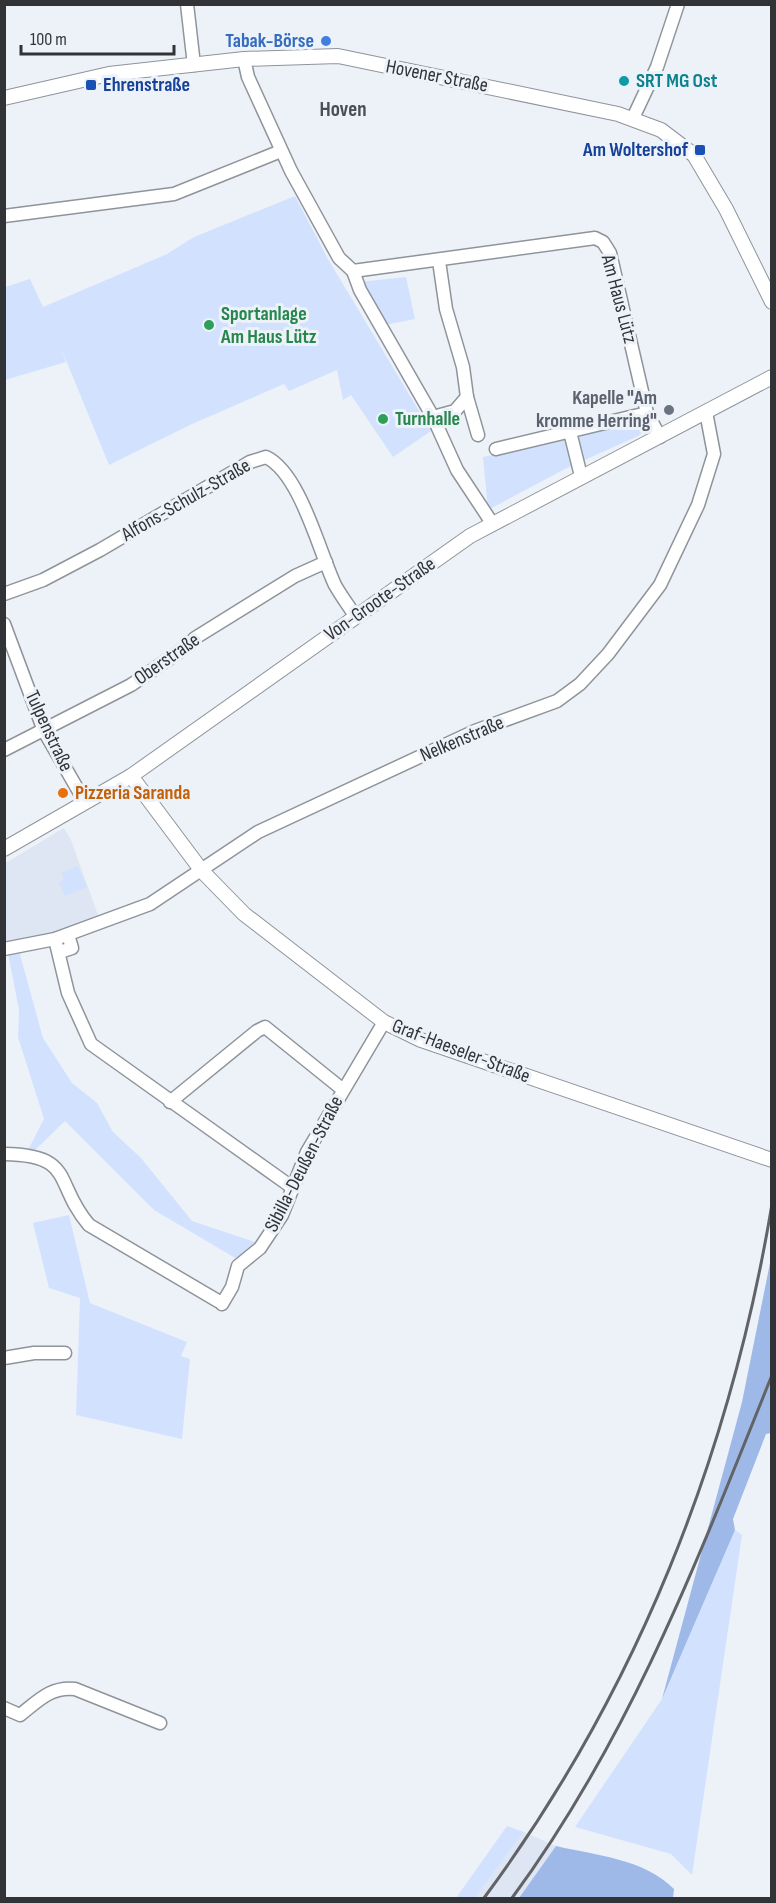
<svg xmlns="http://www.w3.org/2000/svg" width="776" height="1903" font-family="'Sofia Sans Condensed',sans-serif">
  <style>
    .built { fill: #dee5f3 }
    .green { fill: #d2e2fe }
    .forest { fill: #9eb9e8 }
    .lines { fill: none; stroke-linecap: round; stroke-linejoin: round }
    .minor-casing { stroke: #8f949a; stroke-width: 15 }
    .tertiary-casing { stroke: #8f949a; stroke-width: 16 }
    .minor { stroke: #fff; stroke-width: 12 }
    .tertiary { stroke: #fff; stroke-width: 14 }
    .rail { stroke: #616367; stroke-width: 3 }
    .shop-dot { fill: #3f7fe0; stroke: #edf2f9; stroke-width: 2 }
    .culture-dot { fill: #0f9aa8; stroke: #edf2f9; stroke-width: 2 }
    .transit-dot { fill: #1a4fb4; stroke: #edf2f9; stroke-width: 2 }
    .leisure-dot { fill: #2e9e5b; stroke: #edf2f9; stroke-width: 2 }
    .worship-dot { fill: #6b7280; stroke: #edf2f9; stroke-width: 2 }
    .food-dot { fill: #e8710a; stroke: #edf2f9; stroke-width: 2 }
    .labels { text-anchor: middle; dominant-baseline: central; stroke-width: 6; stroke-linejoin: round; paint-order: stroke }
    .shop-label { font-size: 20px; font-weight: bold; fill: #366cbe; stroke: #edf2f9; text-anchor: end }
    .street-label { font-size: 20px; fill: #323336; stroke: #edf2f9 }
    .culture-label { font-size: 20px; font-weight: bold; fill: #0d838f; stroke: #edf2f9; text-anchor: start }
    .transit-label { font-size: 20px; font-weight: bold; fill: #164399; stroke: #edf2f9; text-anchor: start }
    .leisure-label { font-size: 20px; font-weight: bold; fill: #27864d; stroke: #edf2f9; text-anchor: start }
    .worship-label { font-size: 20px; font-weight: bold; fill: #5b616d; stroke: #edf2f9; text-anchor: end }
    .food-label { font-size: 20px; font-weight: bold; fill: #c56008; stroke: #edf2f9; text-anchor: start }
    .neighbourhood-label { font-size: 21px; font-weight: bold; fill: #4b4e55; stroke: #edf2f9 }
  </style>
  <rect width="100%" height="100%" fill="#edf2f9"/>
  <g class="built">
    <path d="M 64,828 L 71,840 L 99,918 L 50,936 L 5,945 L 4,864 Z"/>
    <path d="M 524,1832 L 556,1846 L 519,1898 L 475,1898 Z"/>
  </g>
  <g class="green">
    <path d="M 295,196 L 328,259 L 431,431 L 393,457 L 351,395 L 343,400 L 337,370 L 289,391 L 284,384 L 192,424 L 109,465 L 61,348 L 66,362 L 5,380 L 5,287 L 30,279 L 43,307 L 167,254 L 194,237 Z"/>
    <path d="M 406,277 L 415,319 L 385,325 L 359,282 Z"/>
    <path d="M 641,421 L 643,432 L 638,436 L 565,469 L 488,510 L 483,457 Z"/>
    <path d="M 78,866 L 87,887 L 65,896 L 59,883 L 64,880 L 61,873 Z"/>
    <path d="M 19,951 L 43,1038 L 72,1083 L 97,1103 L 113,1132 L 141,1158 L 192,1221 L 255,1242 L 237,1259 L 154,1210 L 65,1121 L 35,1150 L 28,1150 L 44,1119 L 18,1037 L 19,1010 L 8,953 Z"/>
    <path d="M 69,1215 L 90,1303 L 187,1342 L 181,1356 L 190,1359 L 182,1439 L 76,1415 L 80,1298 L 49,1288 L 33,1223 Z"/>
    <path d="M 735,1530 L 742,1535 L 692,1875 L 671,1854 L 575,1827 L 662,1699 Z"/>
    <path d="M 507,1826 L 524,1832 L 475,1898 L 456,1898 Z"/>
  </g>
  <g class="forest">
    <path d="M 771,1258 L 771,1433 L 766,1434 L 733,1519 L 735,1530 L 662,1699 L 742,1402 Z"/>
    <path d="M 556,1846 C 595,1855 645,1859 674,1889 L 673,1898 L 519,1898 Z"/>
  </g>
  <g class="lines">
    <defs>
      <g id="minor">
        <path d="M 187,4 L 194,65"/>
        <path d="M 244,59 L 248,77 L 291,171 L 339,258 L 353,271 L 595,238 L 603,242 L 610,253 L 647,413 L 660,437"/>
        <path d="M 633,118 L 657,67 L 678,4"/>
        <path d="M 4,216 L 174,194 L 281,151"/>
        <path d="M 439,261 L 446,309 L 463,367 L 467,397 L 478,435"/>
        <path d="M 353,271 L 360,290 L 433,417 L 457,470 L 492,523"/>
        <path d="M 433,417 L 455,411 L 467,397"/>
        <path d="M 570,432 L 581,476"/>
        <path d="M 496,449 L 647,413"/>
        <path d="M 4,594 L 43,580 L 100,550 L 250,462 L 266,457 C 300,473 319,551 335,585 C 341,596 349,606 355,616"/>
        <path d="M 4,624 L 44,731 L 85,802"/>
        <path d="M 4,750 L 131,685 L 189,645 L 195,638 L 295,576 L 326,562"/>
        <path d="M 55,939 L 68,993 L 91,1044 L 293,1188"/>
        <path d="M 4,949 L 55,939 L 150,904 L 258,832 L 475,731 L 557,701 L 580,684 L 608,654 L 660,585 L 698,505 L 714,454 L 706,412"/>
        <path d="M 60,952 L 72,948 L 68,935"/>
        <path d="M 170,1102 L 257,1031 L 265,1027 L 342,1089"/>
        <path d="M 4,1154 C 76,1155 53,1183 89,1225 L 218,1301"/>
        <path d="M 222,1304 L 232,1287 L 238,1266 L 260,1248 L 282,1215 L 307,1152 L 384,1022"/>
        <path d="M 4,1358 L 34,1353 L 65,1353"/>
        <path d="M 4,1708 L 20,1715 C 38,1701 51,1686 75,1689 L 160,1723"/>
      </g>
      <g id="tertiary">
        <path d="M 4,98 L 109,74 L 244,59 L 338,56 L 618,114 L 661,130 L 694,155 L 726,209 L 772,302"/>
        <path d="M 131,776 L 202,871 L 244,914 L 384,1022 L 421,1040 L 772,1160"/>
        <path d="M 4,849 L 131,776 L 470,536 L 772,377"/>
      </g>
    </defs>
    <use href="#minor" class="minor-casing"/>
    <use href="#tertiary" class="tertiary-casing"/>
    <use href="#minor" class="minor"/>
    <use href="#tertiary" class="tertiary"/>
    <g class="rail">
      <path d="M 484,1898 C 636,1693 730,1456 772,1204"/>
      <path d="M 512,1898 C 630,1738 698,1559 772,1375"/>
    </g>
  </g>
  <circle class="shop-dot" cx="326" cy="41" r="6"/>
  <circle class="culture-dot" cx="624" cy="81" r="6"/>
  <g class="transit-dot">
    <rect x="85" y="79" width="12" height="12" rx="3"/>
    <rect x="694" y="144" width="12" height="12" rx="3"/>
  </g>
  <g class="leisure-dot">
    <circle cx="209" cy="325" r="6"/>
    <circle cx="383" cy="419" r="6"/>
  </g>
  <circle class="worship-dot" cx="669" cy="410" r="6"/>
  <circle class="food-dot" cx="63" cy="793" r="6"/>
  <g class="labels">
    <g class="shop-label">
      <text x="314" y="41">Tabak-Börse</text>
    </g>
    <g class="street-label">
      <text transform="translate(437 76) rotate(11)">Hovener Straße</text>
      <text transform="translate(619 299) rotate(75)">Am Haus Lütz</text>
      <text transform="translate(186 500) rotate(-30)">Alfons-Schulz-Straße</text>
      <text transform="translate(380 599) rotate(-35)">Von-Groote-Straße</text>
      <text transform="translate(167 659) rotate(-35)">Oberstraße</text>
      <text transform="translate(49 731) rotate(65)">Tulpenstraße</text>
      <text transform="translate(462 739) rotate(-23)">Nelkenstraße</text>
      <text transform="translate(461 1051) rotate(21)">Graf-Haeseler-Straße</text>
      <text transform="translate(304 1164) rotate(-63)">Sibilla-Deußen-Straße</text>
    </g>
    <g class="culture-label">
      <text x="636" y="81">SRT MG Ost</text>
    </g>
    <g class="transit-label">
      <text x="103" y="85">Ehrenstraße</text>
      <text x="688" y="150" text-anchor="end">Am Woltershof</text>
    </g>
    <g class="leisure-label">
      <text x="221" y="314">Sportanlage<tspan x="221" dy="23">Am Haus Lütz</tspan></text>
      <text x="395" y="419">Turnhalle</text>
    </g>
    <g class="worship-label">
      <text x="657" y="398">Kapelle "Am<tspan x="657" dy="23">kromme Herring"</tspan></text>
    </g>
    <g class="food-label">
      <text x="75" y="793">Pizzeria Saranda</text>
    </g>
    <g class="neighbourhood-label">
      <text x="343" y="109">Hoven</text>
    </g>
  </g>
  <rect width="776" height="1903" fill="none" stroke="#323336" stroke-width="12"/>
  <path d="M21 45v9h153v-9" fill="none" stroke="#323336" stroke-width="3"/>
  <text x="30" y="45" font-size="18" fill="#323336" stroke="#edf2f9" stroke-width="4.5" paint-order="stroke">100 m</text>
</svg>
